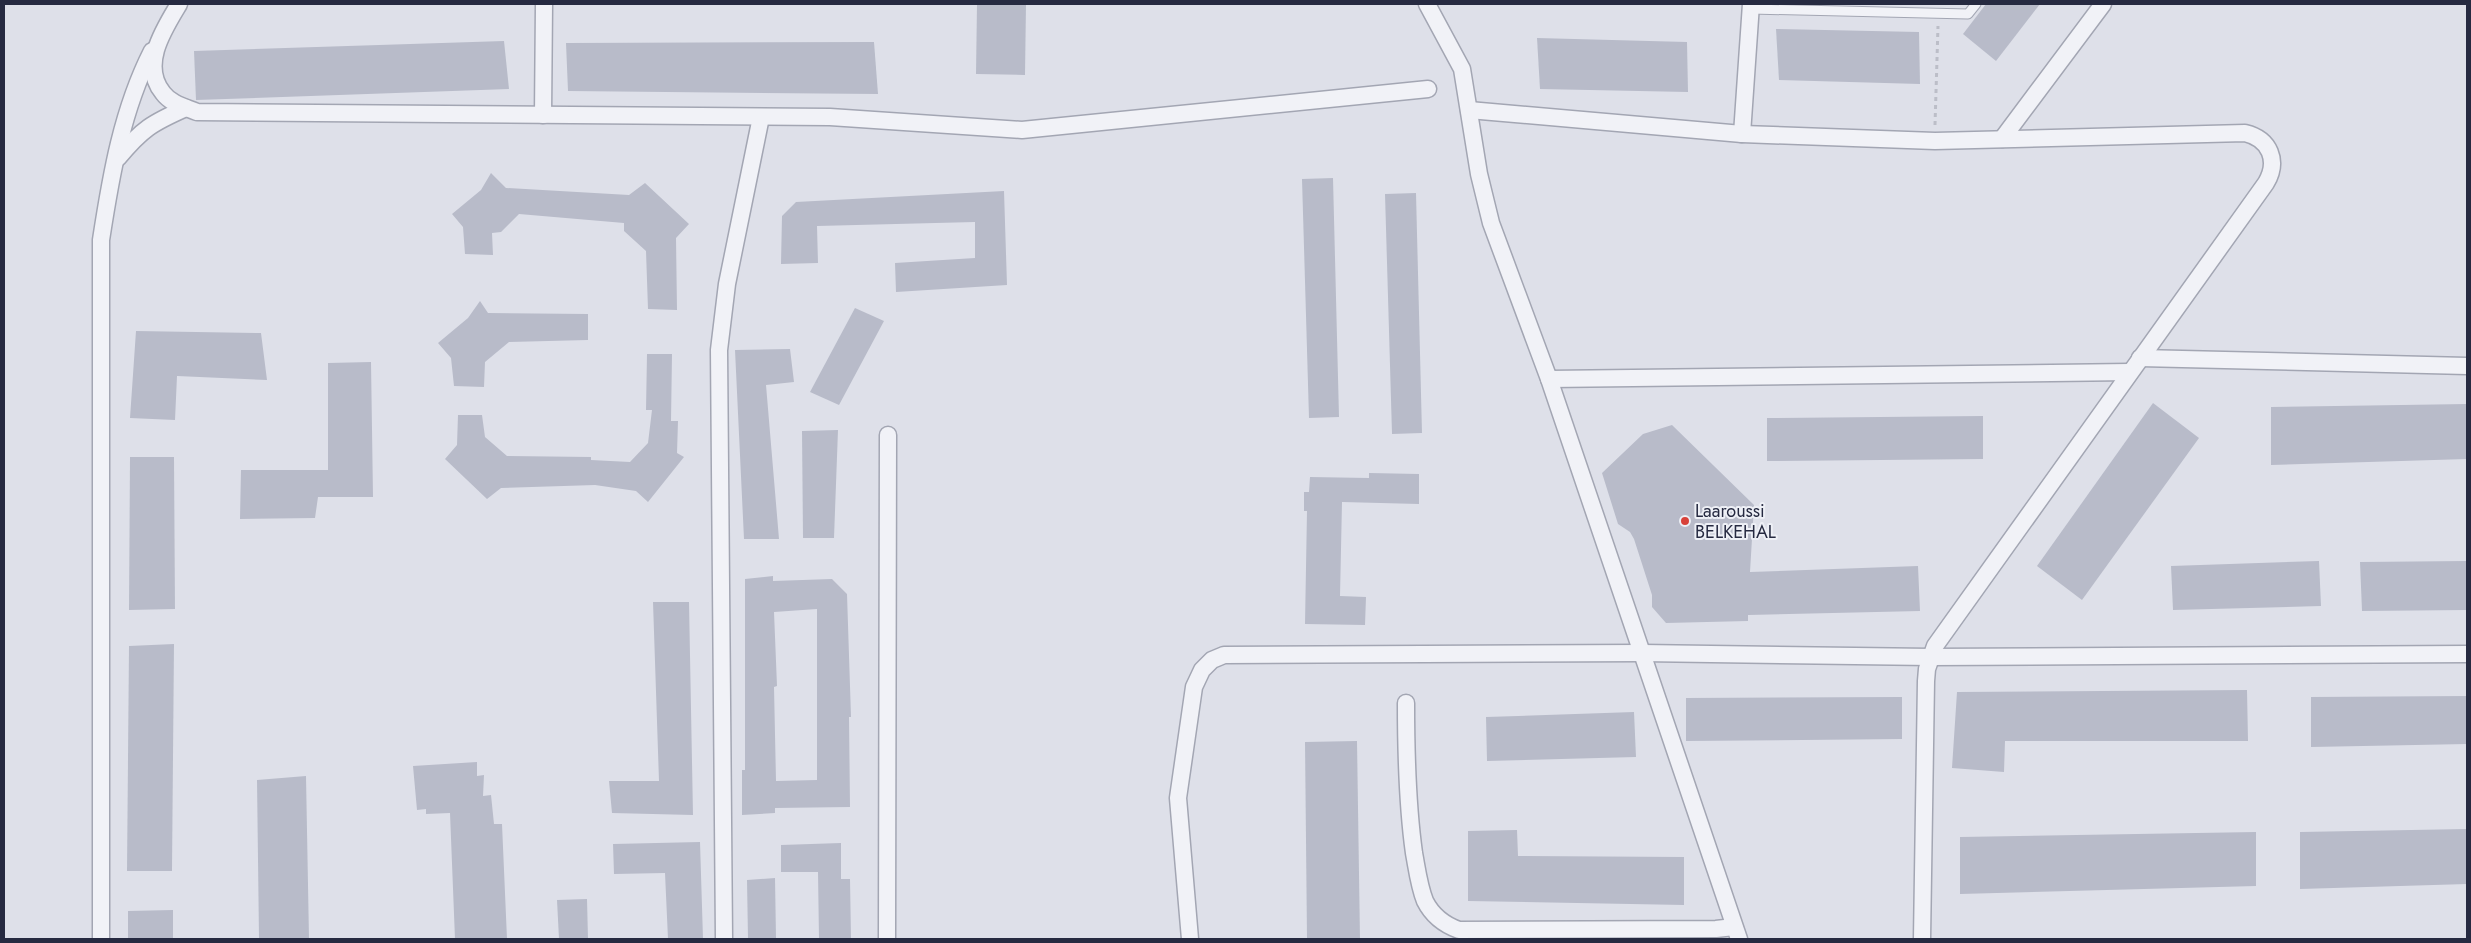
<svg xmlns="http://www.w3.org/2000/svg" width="2471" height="943" font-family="Jost,sans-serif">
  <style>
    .building { fill: #b8bbc9; fill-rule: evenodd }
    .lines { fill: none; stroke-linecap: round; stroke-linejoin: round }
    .lane-casing { stroke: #a3a6b3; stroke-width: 11 }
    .street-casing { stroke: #a3a6b3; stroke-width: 19 }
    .path { stroke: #bcbec8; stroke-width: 3; stroke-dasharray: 4 4; stroke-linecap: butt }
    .lane { stroke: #f1f2f7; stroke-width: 9 }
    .street { stroke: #f1f2f7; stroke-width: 16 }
    .poi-dot { fill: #d84139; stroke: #eef0f6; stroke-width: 2 }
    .labels { text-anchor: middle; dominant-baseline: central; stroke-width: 4; stroke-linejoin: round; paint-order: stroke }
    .poi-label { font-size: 18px; fill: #262a41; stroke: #eef0f6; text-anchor: start }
  </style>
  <rect width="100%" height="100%" fill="#dee0e9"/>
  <g class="building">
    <path d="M 977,4 L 1026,4 L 1025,75 L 976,74 Z"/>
    <path d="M 1986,4 L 2040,4 L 1996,61 L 1963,34 Z"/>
    <path d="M 1776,29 L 1919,32 L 1920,84 L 1779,80 Z"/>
    <path d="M 1537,38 L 1687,42 L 1688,92 L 1540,89 Z"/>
    <path d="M 504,41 L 509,89 L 196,100 L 194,51 Z"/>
    <path d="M 874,42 L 878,94 L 568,91 L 566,43 Z"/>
    <path d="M 491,173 L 506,188 L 629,195 L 645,183 L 689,224 L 676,238 L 677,310 L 648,309 L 646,251 L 624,231 L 624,223 L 519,214 L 501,232 L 492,233 L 493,255 L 465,254 L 463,227 L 452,214 L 481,190 Z"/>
    <path d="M 1333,178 L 1339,417 L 1309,418 L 1302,179 Z"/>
    <path d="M 1004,191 L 1007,285 L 896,292 L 895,263 L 975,258 L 975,222 L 817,226 L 818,263 L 781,264 L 782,216 L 796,202 Z"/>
    <path d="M 1416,193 L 1422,433 L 1392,434 L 1385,194 Z"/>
    <path d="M 480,301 L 488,313 L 588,314 L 588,340 L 509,342 L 485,362 L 484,387 L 454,386 L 451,358 L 438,343 L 468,318 Z"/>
    <path d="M 855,308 L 884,321 L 839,405 L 810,392 Z"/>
    <path d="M 136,331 L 261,333 L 267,380 L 177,376 L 175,420 L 130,418 Z"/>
    <path d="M 790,349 L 794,382 L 766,385 L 779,539 L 744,539 L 735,350 Z"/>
    <path d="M 647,354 L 672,354 L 671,421 L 678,421 L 677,453 L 684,457 L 648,502 L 636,491 L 595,485 L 501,488 L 487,499 L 445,459 L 457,445 L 458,415 L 482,415 L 485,437 L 507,456 L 591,457 L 591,460 L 630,462 L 648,443 L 652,410 L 646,410 Z"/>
    <path d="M 371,362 L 373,497 L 318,497 L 315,518 L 240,519 L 241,470 L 328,470 L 328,363 Z"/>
    <path d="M 2153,403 L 2199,438 L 2082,600 L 2037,566 Z"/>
    <path d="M 2467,404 L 2467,459 L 2271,465 L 2271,407 Z"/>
    <path d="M 1983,416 L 1983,459 L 1767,461 L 1767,418 Z"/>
    <path d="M 1672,425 L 1754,505 L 1750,572 L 1918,566 L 1920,611 L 1748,615 L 1748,621 L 1666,623 L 1652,607 L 1652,595 L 1634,539 L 1630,532 L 1618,524 L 1602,473 L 1643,434 Z"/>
    <path d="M 838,430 L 834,538 L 803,538 L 802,431 Z"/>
    <path d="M 130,457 L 174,457 L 175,609 L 129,610 Z"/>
    <path d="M 1369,473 L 1419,474 L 1419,504 L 1342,502 L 1340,596 L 1366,597 L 1365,625 L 1305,624 L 1307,511 L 1304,511 L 1304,492 L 1309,492 L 1310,477 L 1369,478 Z"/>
    <path d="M 2319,561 L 2321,606 L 2173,610 L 2171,566 Z"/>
    <path d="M 2467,561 L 2467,610 L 2362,611 L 2360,562 Z"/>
    <path d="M 773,576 L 773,581 L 832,579 L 847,594 L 851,717 L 849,717 L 850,807 L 775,808 L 775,813 L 742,815 L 742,770 L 745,770 L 745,579 ZM 817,609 L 817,780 L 776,781 L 774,687 L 777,686 L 774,612 Z"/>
    <path d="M 653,602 L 689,602 L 693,815 L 612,813 L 609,781 L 659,781 Z"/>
    <path d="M 174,644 L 172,871 L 127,871 L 129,646 Z"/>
    <path d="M 2247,690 L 2248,741 L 2005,741 L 2004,772 L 1952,768 L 1957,692 Z"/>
    <path d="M 2467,696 L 2467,744 L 2311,747 L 2311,697 Z"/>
    <path d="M 1902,697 L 1902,739 L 1686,741 L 1686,698 Z"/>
    <path d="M 1634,712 L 1636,757 L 1487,761 L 1486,717 Z"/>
    <path d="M 1357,741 L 1360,939 L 1307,939 L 1305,742 Z"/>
    <path d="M 477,762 L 477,776 L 484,775 L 483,796 L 491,795 L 494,824 L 502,824 L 507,939 L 455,939 L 450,813 L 426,814 L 426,809 L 417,810 L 413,766 Z"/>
    <path d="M 306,776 L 309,939 L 259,939 L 257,780 Z"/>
    <path d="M 2467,829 L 2467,884 L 2300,889 L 2300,832 Z"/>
    <path d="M 1517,830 L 1518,856 L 1684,857 L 1684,905 L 1468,901 L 1468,831 Z"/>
    <path d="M 2256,832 L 2256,886 L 1960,894 L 1960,837 Z"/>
    <path d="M 700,842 L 703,939 L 668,939 L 665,873 L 614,874 L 613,844 Z"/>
    <path d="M 841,843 L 841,879 L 850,879 L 851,939 L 819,939 L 818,872 L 781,872 L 781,845 Z"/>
    <path d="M 775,878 L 776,938 L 748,939 L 747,880 Z"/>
    <path d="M 587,899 L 588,939 L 559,939 L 557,900 Z"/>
    <path d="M 173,910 L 173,939 L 128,939 L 128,911 Z"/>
  </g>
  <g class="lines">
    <defs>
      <path id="lane" d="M 1751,9 L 1968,14 L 1976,4"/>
      <g id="street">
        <path d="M 179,4 C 164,29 140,65 163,93 C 171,104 185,107 197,112 L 830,117 L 1022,130 L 1428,89"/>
        <path d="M 1427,4 L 1462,69 L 1479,174 L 1491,223 L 1549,379 L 1739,939"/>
        <path d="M 1469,110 L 1742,134 L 1935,141 L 2245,133 C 2270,139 2279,161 2266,183 L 1935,646 L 1927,669 L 1926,681 L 1922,939"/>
        <path d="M 543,115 L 544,4"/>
        <path d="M 1742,134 L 1751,4"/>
        <path d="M 2002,139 L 2103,4"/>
        <path d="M 118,158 C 142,129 152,123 186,108"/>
        <path d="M 2140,358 L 2467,366"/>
        <path d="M 1549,379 L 2130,372"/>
        <path d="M 1406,703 C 1406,753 1407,803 1414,853 C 1417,869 1419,886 1425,901 C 1432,915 1445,925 1459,930 L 1716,929 L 1734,927"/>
        <path d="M 101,939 L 101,240 C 111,175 122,110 152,51"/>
        <path d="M 724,939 L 719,350 L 727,284 L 761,117"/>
        <path d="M 887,939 L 888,435"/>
        <path d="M 1190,939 L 1178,798 L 1194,687 L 1202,670 L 1212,660 L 1224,655 L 1642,653 L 1931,657 L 2467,654"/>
      </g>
    </defs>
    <use href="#lane" class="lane-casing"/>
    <use href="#street" class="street-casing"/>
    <path class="path" d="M 1935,125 L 1938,26"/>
    <use href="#lane" class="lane"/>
    <use href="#street" class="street"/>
  </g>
  <circle class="poi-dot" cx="1685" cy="521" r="5"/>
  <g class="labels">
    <g class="poi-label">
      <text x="1695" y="511">Laaroussi<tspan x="1695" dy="21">BELKEHAL</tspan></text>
    </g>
  </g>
  <rect width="2471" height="943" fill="none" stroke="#262a41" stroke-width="10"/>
</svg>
